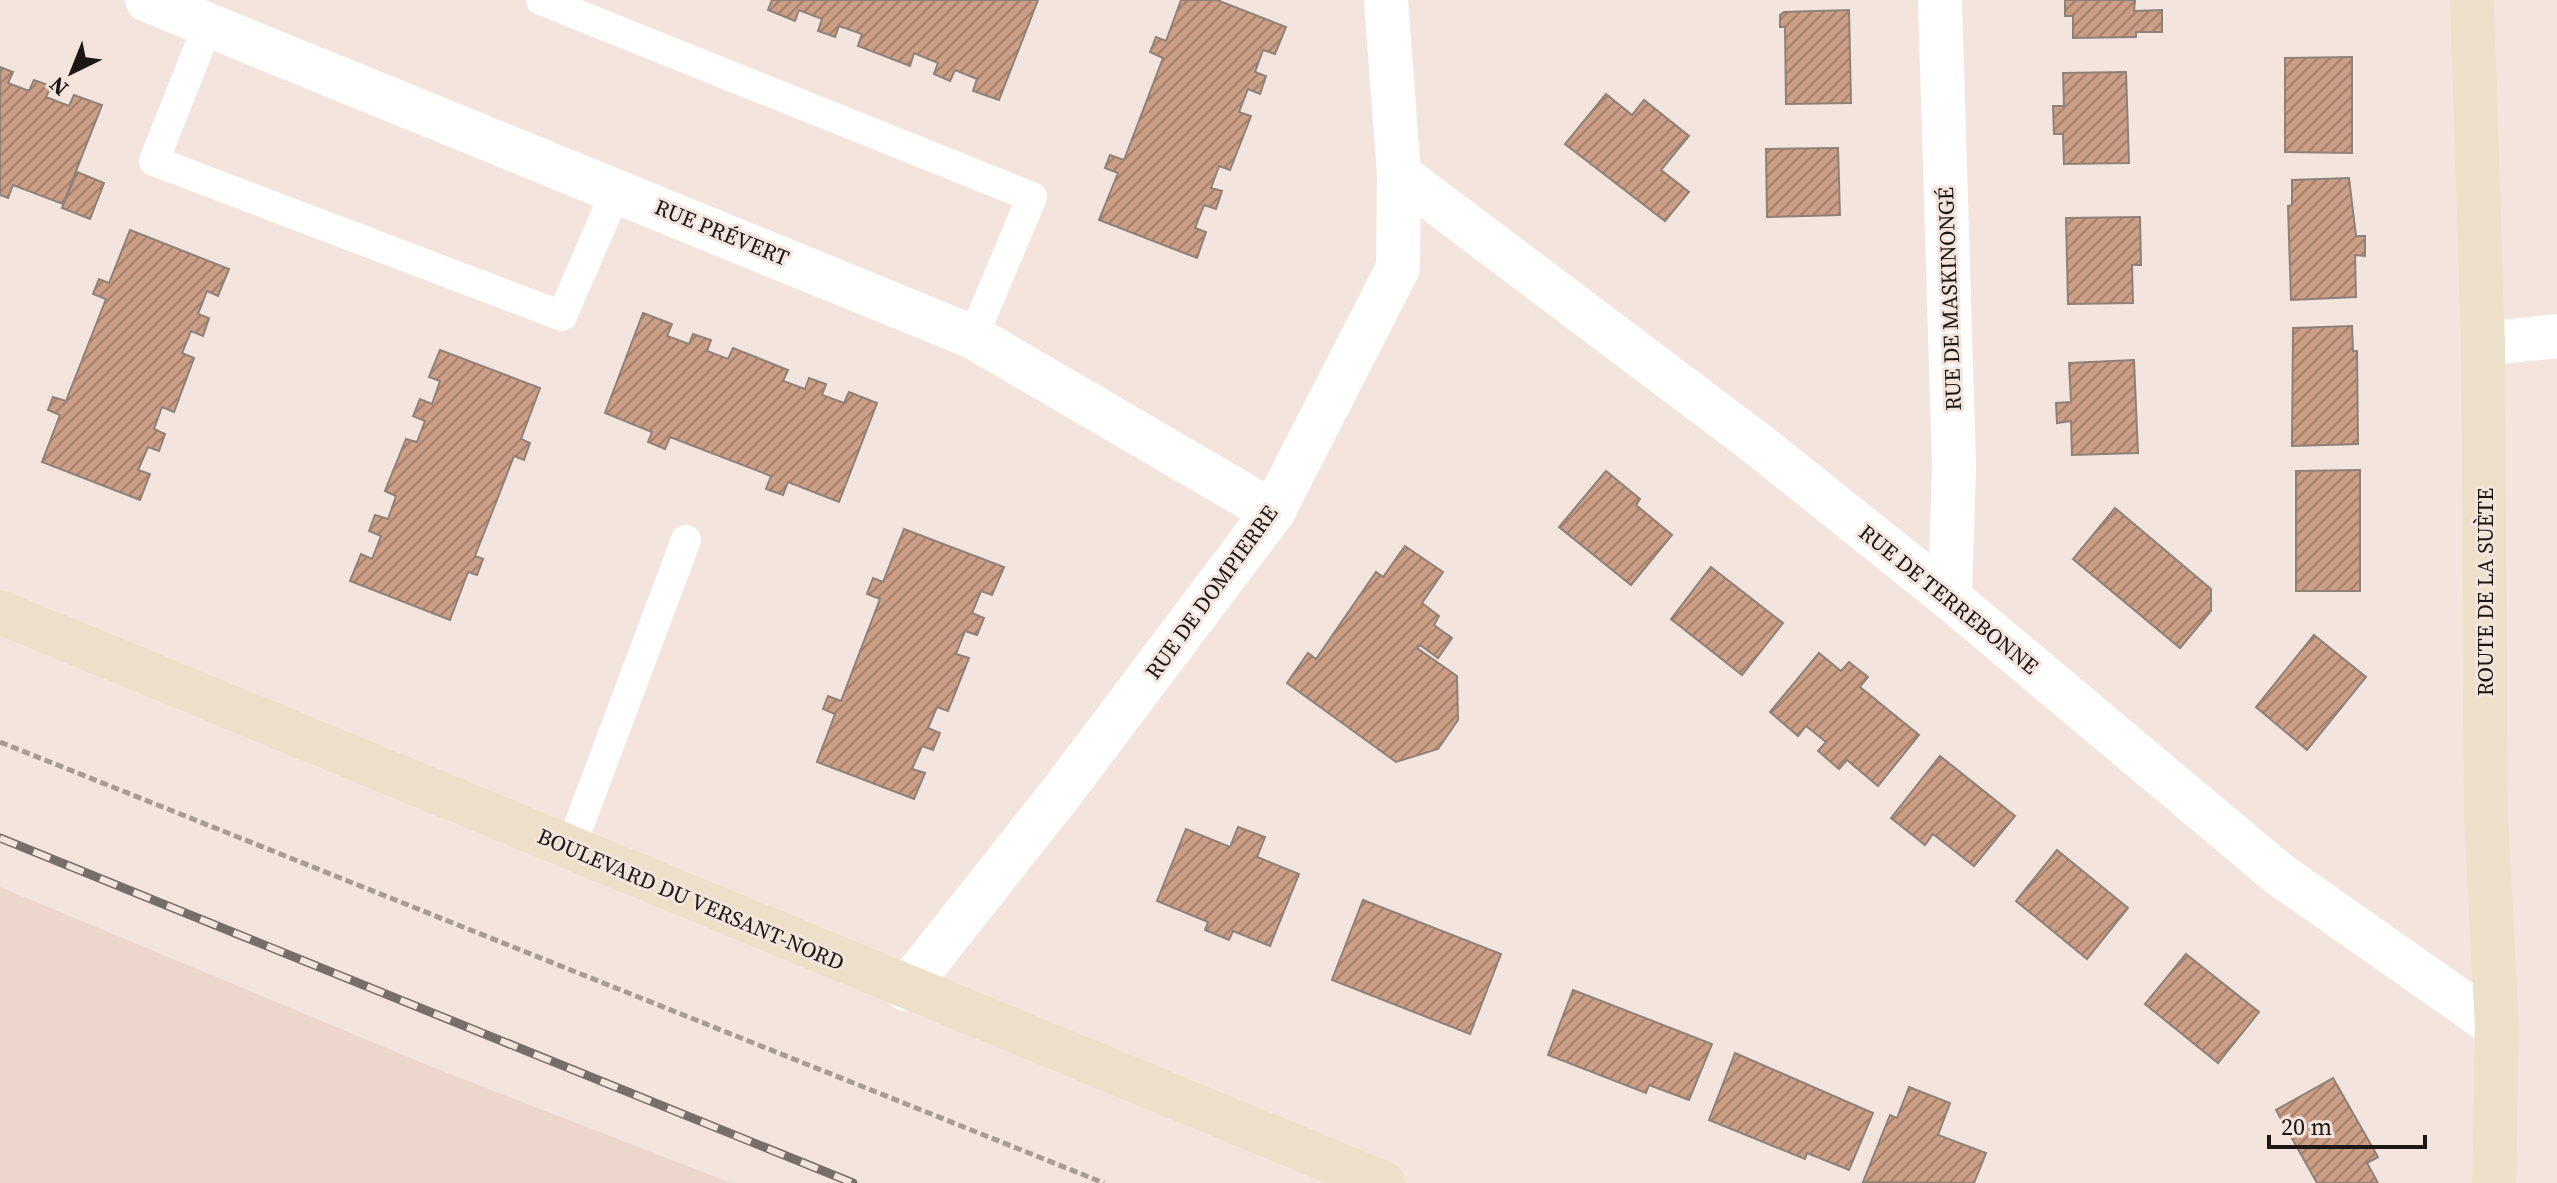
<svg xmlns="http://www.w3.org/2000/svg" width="2557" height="1183" font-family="'Source Serif 4',serif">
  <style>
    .built { fill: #edd7cc }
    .building { fill: url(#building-hatch); stroke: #8e817a; stroke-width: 2 }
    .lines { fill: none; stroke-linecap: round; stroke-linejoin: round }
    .path { stroke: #a69b95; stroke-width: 5; stroke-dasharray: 8 4; stroke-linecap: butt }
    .lane { stroke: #fff; stroke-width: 30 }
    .street { stroke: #fff; stroke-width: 44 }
    .secondary { stroke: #ede0c9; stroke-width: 44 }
    .rail-casing { stroke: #776e69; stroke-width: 9 }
    .rail { stroke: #f3e5dd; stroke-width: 6; stroke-dasharray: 18; stroke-linecap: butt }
    .labels { text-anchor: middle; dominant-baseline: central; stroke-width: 6; stroke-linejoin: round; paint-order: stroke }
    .street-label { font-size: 22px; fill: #1c1715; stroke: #f3e5dd }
  </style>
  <defs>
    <pattern id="building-hatch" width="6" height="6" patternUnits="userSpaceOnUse" patternTransform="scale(2)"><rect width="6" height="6" fill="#cb9e85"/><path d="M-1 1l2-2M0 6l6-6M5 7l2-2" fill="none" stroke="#a4806c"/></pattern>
  </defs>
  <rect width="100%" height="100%" fill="#f3e5dd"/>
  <path class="built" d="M 0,887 L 437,1069 L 731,1183 L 0,1183 Z"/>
  <g class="building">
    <path d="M 772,0 L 1038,0 L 999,100 L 973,91 L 977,79 L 955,70 L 950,81 L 934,74 L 938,63 L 914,53 L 910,66 L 858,46 L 862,34 L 839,26 L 835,37 L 818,31 L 822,19 L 799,10 L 795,21 L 768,10 Z"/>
    <path d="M 1181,0 L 1217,0 L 1286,27 L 1275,54 L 1263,50 L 1255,72 L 1266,76 L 1260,94 L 1248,89 L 1239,112 L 1251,116 L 1230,170 L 1219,166 L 1211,188 L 1222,191 L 1216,209 L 1204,205 L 1195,228 L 1206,232 L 1197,258 L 1099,220 L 1118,173 L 1105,168 L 1110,155 L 1124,160 L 1163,58 L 1150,52 L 1156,37 L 1166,41 Z"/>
    <path d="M 2065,0 L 2135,0 L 2134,11 L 2162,10 L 2162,32 L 2136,32 L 2136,37 L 2073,38 L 2073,16 L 2065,16 Z"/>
    <path d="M 1849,10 L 1851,103 L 1786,104 L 1785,27 L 1780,27 L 1780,15 L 1784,12 Z"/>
    <path d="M 2352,57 L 2352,153 L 2285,152 L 2285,58 Z"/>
    <path d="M 0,67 L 13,72 L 8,83 L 29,91 L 34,80 L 51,86 L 46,97 L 69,106 L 74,95 L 102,105 L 63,204 L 13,185 L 8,198 L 0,195 Z"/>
    <path d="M 2126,72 L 2129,163 L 2064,164 L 2063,134 L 2054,134 L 2053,106 L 2064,106 L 2063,73 Z"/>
    <path d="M 1606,94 L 1632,115 L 1644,100 L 1689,136 L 1661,170 L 1689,192 L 1665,221 L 1565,144 Z"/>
    <path d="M 1838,148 L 1840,215 L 1767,217 L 1766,149 Z"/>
    <path d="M 77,172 L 104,183 L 90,219 L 62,208 Z"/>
    <path d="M 2349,178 L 2356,236 L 2365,236 L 2365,256 L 2355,255 L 2356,297 L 2291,300 L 2288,206 L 2292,205 L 2292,180 Z"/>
    <path d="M 2140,217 L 2141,265 L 2132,265 L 2133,303 L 2068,304 L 2066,218 Z"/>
    <path d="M 130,230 L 229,269 L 218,296 L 207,291 L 198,314 L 209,318 L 203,336 L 191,331 L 182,353 L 194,358 L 174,412 L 162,407 L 154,429 L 165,434 L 159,451 L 148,447 L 138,470 L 150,474 L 140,500 L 42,462 L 60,415 L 48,410 L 53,397 L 66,401 L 106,299 L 93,294 L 99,279 L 109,283 Z"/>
    <path d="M 643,313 L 672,324 L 667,336 L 689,344 L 693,334 L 711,340 L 707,351 L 728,359 L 733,348 L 788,370 L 783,381 L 805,389 L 809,378 L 826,384 L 822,395 L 844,403 L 849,392 L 877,403 L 839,502 L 788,482 L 783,495 L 766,489 L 771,476 L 670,437 L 665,449 L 648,442 L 652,432 L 605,413 Z"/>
    <path d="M 2352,326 L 2353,351 L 2357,351 L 2358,444 L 2292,446 L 2293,328 Z"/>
    <path d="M 440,350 L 540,388 L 521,439 L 530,443 L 524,460 L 514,456 L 475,556 L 483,559 L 477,575 L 468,572 L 450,620 L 350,581 L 361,554 L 372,559 L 381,536 L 369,531 L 375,515 L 388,519 L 396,496 L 385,491 L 406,439 L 417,442 L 425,421 L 413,416 L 420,399 L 432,404 L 440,381 L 429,377 Z"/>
    <path d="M 2134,360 L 2138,453 L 2072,455 L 2071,421 L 2057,423 L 2056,403 L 2071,402 L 2069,363 Z"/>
    <path d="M 2360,470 L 2360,591 L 2296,591 L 2296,471 Z"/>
    <path d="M 1606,471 L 1640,499 L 1636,505 L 1672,535 L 1631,585 L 1559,527 Z"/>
    <path d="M 2115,508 L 2211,589 L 2211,611 L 2180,648 L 2073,559 Z"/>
    <path d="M 904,529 L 1004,567 L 992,595 L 981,591 L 972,613 L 984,618 L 977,635 L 965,631 L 956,654 L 969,658 L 948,711 L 937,707 L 928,728 L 940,733 L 933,750 L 922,746 L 912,769 L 925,773 L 914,799 L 817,762 L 835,714 L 823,709 L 828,696 L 841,701 L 880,599 L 867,594 L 873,578 L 883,582 Z"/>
    <path d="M 1405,546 L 1443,572 L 1422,603 L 1439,616 L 1434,625 L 1452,638 L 1438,658 L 1420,645 L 1417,648 L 1457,676 L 1458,720 L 1438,749 L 1396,762 L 1287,683 L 1308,653 L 1316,659 L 1376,572 L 1383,577 Z"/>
    <path d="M 1711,567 L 1783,623 L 1742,675 L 1671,619 Z"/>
    <path d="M 2314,635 L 2366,677 L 2307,750 L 2256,707 Z"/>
    <path d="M 1819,653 L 1841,671 L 1849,662 L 1868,677 L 1860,687 L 1919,735 L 1878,786 L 1847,760 L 1839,769 L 1818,751 L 1826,742 L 1806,726 L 1798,736 L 1770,712 Z"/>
    <path d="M 1940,756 L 2015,816 L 1974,866 L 1933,834 L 1925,845 L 1891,818 Z"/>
    <path d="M 1238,827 L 1265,837 L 1257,857 L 1299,874 L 1270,946 L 1233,931 L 1229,940 L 1205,930 L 1208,922 L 1157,901 L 1186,829 L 1230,847 Z"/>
    <path d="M 2057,850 L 2128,908 L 2087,959 L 2016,901 Z"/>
    <path d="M 1363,900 L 1501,954 L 1470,1034 L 1332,980 Z"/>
    <path d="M 2186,954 L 2259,1012 L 2218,1063 L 2145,1004 Z"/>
    <path d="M 1573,990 L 1712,1044 L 1689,1100 L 1649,1085 L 1646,1093 L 1548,1055 Z"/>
    <path d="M 1735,1053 L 1873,1113 L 1849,1170 L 1807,1153 L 1805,1159 L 1709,1120 Z"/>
    <path d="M 2333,1078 L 2378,1157 L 2367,1163 L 2378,1183 L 2317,1183 L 2276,1110 Z"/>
    <path d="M 1909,1087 L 1950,1103 L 1938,1135 L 1986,1153 L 1974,1183 L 1863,1182 L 1890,1115 L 1897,1118 Z"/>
  </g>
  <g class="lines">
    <path class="path" d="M 0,742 L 1104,1183"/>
    <g class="lane">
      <path d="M 541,0 L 1032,197 L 973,337"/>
      <path d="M 208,25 L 154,161 L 562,316 L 617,189"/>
      <path d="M 570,849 L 686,540"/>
    </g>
    <g class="street">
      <path d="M 147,0 L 973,337 L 1273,512"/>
      <path d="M 1940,0 L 1954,465 L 1950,598"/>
      <path d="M 1399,174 L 1755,442 L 1950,598 L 2279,874 L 2497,1027"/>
      <path d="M 2483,344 L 2557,336"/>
      <path d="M 906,989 L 1061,793 L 1273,512 L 1398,268 L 1399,174 L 1386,0"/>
    </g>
    <g class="secondary">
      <path d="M 2472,0 L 2483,344 L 2486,818 L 2497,1027 L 2494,1183"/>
      <path d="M 0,612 L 1383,1183"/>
    </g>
    <defs>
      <path id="rail" d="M 0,838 L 853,1183"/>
    </defs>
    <use href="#rail" class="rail-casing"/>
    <use href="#rail" class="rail"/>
  </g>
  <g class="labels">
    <g class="street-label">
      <text transform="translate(722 232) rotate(22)">RUE PRÉVERT</text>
      <text transform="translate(1949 299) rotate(-92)">RUE DE MASKINONGÉ</text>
      <text transform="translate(1211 592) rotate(-54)">RUE DE DOMPIERRE</text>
      <text transform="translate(2485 592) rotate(-90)">ROUTE DE LA SUÈTE</text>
      <text transform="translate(1949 599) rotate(39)">RUE DE TERREBONNE</text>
      <text transform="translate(691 899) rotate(23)">BOULEVARD DU VERSANT-NORD</text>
    </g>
  </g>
  <g transform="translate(72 72) rotate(223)" stroke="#f3e5dd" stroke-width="6" paint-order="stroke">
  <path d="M0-6L14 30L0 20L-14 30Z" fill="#1c1715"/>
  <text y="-12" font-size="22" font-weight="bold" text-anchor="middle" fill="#1c1715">N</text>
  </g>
  <path d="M2269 1135v12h156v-12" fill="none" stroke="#1c1715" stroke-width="4"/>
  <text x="2281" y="1135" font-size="24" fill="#1c1715" stroke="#f3e5dd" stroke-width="6" paint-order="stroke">20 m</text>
</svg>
